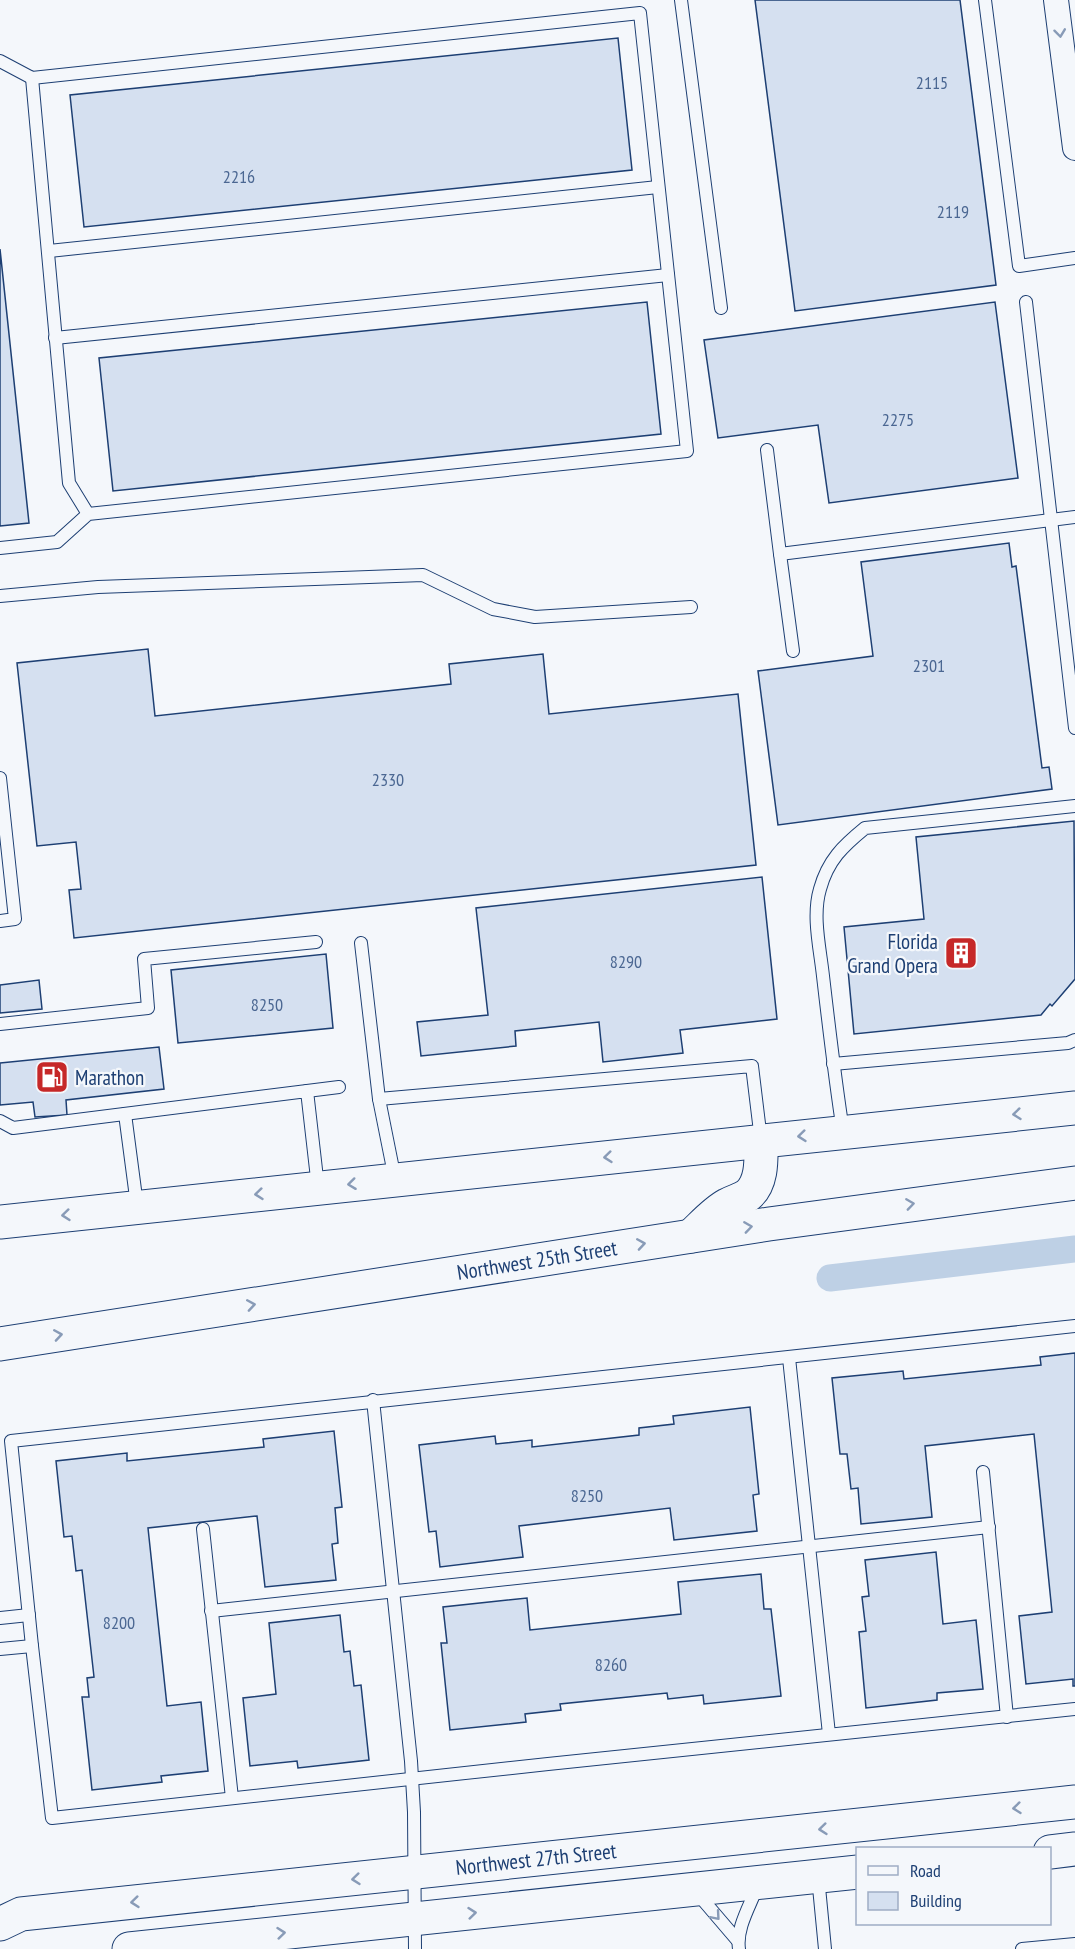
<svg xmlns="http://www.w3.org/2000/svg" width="1075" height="1949" font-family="'PT Sans Narrow',sans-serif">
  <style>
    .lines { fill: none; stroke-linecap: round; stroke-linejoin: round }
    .canal { stroke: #bed0e5; stroke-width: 27 }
    .building { fill: #d5e0f0; stroke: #1d3f73; stroke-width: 1.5 }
    .lane-casing { stroke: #1d3f73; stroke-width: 14 }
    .street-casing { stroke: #1d3f73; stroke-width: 26 }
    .secondary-casing { stroke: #1d3f73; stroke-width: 35 }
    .lane { stroke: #f4f7fb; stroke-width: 12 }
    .street { stroke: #f4f7fb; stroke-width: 24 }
    .secondary { stroke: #f4f7fb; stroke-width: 33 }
    .oneway { stroke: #889bb7 }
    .labels { text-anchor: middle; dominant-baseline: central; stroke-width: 4.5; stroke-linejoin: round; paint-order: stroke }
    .number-label { font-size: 18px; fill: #4b6792 }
    .poi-label { font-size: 21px; fill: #1d3f73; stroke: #f4f7fb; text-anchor: end }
    .street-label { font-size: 21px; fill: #1d3f73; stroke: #f4f7fb }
  </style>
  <rect width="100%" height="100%" fill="#f4f7fb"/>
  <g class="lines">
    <path class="canal" d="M 830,1278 L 1075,1249"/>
  </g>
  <g class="building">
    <path d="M 755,0 L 960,0 L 996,285 L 795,311 Z"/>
    <path d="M 618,38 L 632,170 L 84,227 L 70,95 Z"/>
    <path d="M 0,249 L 29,523 L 0,526 Z"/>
    <path d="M 647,302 L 661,434 L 113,491 L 99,358 Z"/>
    <path d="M 995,302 L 1018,478 L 829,503 L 818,425 L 718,438 L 704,340 Z"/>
    <path d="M 1009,543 L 1012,567 L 1016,566 L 1042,768 L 1049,767 L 1052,789 L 778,825 L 758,671 L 873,656 L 861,562 Z"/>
    <path d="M 148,649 L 155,716 L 451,684 L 449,664 L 543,654 L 549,714 L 738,694 L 756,865 L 74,938 L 69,890 L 81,889 L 76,842 L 37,846 L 17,663 Z"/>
    <path d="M 1074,821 L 1075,979 L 1052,1006 L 1050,1004 L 1041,1015 L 854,1034 L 844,927 L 924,919 L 916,837 Z"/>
    <path d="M 762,877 L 777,1019 L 680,1030 L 683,1053 L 603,1062 L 599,1022 L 515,1031 L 516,1046 L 421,1056 L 417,1022 L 488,1015 L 476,908 Z"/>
    <path d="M 326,954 L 333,1028 L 178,1043 L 171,970 Z"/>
    <path d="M 39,980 L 42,1009 L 0,1013 L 0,985 Z"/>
    <path d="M 159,1047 L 164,1089 L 66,1100 L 67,1115 L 35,1117 L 33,1102 L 0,1105 L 0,1063 Z"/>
    <path d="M 1075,1353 L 1075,1686 L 1073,1686 L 1073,1679 L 1026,1684 L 1019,1616 L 1052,1612 L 1034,1434 L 925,1446 L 932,1517 L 861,1524 L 858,1488 L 851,1489 L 847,1454 L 840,1454 L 832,1378 L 903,1371 L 904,1379 L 1041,1365 L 1040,1357 Z"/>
    <path d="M 750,1407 L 759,1494 L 753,1495 L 757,1531 L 674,1540 L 670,1508 L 519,1526 L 523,1557 L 440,1567 L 436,1531 L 429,1532 L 419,1445 L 495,1436 L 496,1444 L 532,1440 L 532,1447 L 639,1435 L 639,1428 L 674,1424 L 673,1416 Z"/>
    <path d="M 334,1431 L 342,1507 L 335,1508 L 338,1543 L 332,1544 L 336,1580 L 265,1587 L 257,1516 L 148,1528 L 167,1706 L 201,1702 L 208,1771 L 161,1776 L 162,1782 L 92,1790 L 82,1697 L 89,1697 L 87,1678 L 94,1677 L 82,1570 L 76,1571 L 72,1536 L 64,1537 L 56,1461 L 127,1453 L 127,1461 L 264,1447 L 263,1439 Z"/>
    <path d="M 936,1552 L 943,1624 L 976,1620 L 983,1689 L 937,1693 L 937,1700 L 866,1708 L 859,1632 L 866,1631 L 862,1597 L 869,1596 L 865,1560 Z"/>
    <path d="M 761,1574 L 764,1609 L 771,1609 L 781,1696 L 704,1704 L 703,1695 L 668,1699 L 667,1693 L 560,1704 L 561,1710 L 525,1714 L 526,1722 L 450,1730 L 441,1643 L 447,1643 L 443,1607 L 527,1598 L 530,1630 L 681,1614 L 678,1582 Z"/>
    <path d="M 340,1615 L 344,1652 L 350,1651 L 354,1686 L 361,1685 L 369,1760 L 298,1768 L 297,1761 L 250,1766 L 243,1698 L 276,1694 L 269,1623 Z"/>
  </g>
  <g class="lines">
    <defs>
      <g id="lane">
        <path d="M 681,0 L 721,308"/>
        <path d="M 985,0 L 1019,266 L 1075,258"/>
        <path d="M 0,61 L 32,78 L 640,13 L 687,451 L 88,514 L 57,542 L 0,548"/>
        <path d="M 32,78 L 69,483 L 88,514"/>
        <path d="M 49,251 L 658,187"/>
        <path d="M 1026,302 L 1075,728"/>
        <path d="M 55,338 L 668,275"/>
        <path d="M 767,450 L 780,554"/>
        <path d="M 0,596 L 98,587 L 423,575 L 493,609 L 535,617 L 691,607"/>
        <path d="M 793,651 L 780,554 L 1075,517"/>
        <path d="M 0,778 L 15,919 L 0,921"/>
        <path d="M 361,943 L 379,1099 L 752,1066 L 761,1140"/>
        <path d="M 0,1024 L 148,1008 L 144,959 L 316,942"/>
        <path d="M 833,1064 L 1068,1043 L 1075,1040"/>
        <path d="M 307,1091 L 339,1087"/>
        <path d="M 379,1099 L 395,1179"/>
        <path d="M 125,1114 L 137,1205"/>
        <path d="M 0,1121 L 13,1128 L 307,1091 L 318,1187"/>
        <path d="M 843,1131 C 835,1079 829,1028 823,976 C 820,948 812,916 820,889 C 828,860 843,846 865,828 L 1075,806"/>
        <path d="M 1075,1326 C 721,1366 366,1401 11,1441 L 32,1646 L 52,1818 L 548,1764 L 1075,1709"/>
        <path d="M 789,1358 L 829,1734"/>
        <path d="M 373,1400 L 411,1761 L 414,1812 L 415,1949"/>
        <path d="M 983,1472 L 1007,1717"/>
        <path d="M 203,1529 L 232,1798"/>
        <path d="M 211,1611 L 989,1527"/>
        <path d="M 0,1618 L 29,1615"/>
        <path d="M 0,1649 L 32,1646"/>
        <path d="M 818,1877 L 825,1949"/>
        <path d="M 697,1893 L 738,1941"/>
        <path d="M 739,1949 C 736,1928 750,1906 757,1887"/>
        <path d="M 1022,1949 L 1075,1944"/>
      </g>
      <path id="street" d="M 1056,0 L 1075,148"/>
      <g id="secondary">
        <path d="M 0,1222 L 1075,1108"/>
        <path d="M 691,1236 C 702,1226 714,1212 727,1205 C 734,1201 741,1200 748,1195 C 763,1182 761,1158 761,1141"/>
        <path d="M 0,1344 L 769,1224 L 1075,1183"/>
        <path d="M 1050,1852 L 1075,1849"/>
        <path d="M 0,1924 L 21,1914 L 1075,1802"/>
        <path d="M 129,1949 L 858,1872"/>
      </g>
    </defs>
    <use href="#lane" class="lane-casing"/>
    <use href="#street" class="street-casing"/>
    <use href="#secondary" class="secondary-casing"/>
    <use href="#lane" class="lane"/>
    <use href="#street" class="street"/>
    <use href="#secondary" class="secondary"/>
  </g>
  <defs><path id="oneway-chevron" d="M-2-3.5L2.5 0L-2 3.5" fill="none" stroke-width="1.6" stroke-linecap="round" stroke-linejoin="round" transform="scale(1.5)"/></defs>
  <g class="oneway">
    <use href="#oneway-chevron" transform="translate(1060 33) rotate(83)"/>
    <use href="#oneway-chevron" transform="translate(1017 1114) rotate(174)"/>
    <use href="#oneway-chevron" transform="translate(802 1136) rotate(174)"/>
    <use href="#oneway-chevron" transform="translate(608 1157) rotate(174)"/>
    <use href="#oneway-chevron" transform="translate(352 1184) rotate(173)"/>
    <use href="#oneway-chevron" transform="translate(259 1194) rotate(174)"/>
    <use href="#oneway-chevron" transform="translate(910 1204) rotate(-8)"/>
    <use href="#oneway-chevron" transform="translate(66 1215) rotate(174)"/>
    <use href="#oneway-chevron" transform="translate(748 1227) rotate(-8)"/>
    <use href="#oneway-chevron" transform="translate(641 1244) rotate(-9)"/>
    <use href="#oneway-chevron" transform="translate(251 1305) rotate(-9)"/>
    <use href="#oneway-chevron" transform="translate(58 1335) rotate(-9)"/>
    <use href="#oneway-chevron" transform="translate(1017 1808) rotate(174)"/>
    <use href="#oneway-chevron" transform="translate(823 1829) rotate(174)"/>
    <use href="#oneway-chevron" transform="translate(356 1879) rotate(174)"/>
    <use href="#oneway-chevron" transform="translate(135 1902) rotate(174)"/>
    <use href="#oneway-chevron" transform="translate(472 1913) rotate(-6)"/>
    <use href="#oneway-chevron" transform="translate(716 1916) rotate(49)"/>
    <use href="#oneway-chevron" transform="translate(281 1933) rotate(-6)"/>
  </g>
  <defs>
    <symbol id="building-square" viewBox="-11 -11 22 22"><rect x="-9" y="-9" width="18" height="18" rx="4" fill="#c62828" stroke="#f4f7fb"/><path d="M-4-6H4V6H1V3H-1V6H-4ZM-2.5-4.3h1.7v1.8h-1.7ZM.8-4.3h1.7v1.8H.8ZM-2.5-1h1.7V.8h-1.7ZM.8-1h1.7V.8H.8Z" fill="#fff"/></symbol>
    <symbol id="fuel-square" viewBox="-11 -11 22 22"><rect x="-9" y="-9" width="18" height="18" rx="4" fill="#c62828" stroke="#f4f7fb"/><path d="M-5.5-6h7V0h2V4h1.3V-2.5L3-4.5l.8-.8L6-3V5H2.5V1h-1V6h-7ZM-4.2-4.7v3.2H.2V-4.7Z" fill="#fff"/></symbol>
  </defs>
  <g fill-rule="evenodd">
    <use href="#building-square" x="942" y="934" width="38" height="38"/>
    <use href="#fuel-square" x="33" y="1058" width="38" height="38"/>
  </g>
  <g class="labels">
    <g class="number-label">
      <text x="932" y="82">2115</text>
      <text x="239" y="176">2216</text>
      <text x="953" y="211">2119</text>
      <text x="898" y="419">2275</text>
      <text x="929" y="665">2301</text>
      <text x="388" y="779">2330</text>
      <text x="626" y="961">8290</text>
      <text x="267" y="1004">8250</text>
      <text x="587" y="1495">8250</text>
      <text x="119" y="1622">8200</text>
      <text x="611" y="1664">8260</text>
    </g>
    <g class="poi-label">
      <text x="938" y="941">Florida<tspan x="938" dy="24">Grand Opera</tspan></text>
      <text x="75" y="1077" text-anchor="start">Marathon</text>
    </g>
    <g class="street-label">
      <text transform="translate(537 1260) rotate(-9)">Northwest 25th Street</text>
      <text transform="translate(536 1859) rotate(-6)">Northwest 27th Street</text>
    </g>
  </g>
  <rect x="856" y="1847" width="195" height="78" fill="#f4f7fb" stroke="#9eadc5" stroke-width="1.5"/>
  <rect x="868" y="1866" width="30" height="9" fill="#f4f7fb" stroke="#9eadc5" stroke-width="1.5"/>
  <text x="910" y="1877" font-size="18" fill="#1d3f73">Road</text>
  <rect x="868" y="1892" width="30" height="18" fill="#d5e0f0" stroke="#9eadc5" stroke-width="1.5"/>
  <text x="910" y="1907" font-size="18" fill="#1d3f73">Building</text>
</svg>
